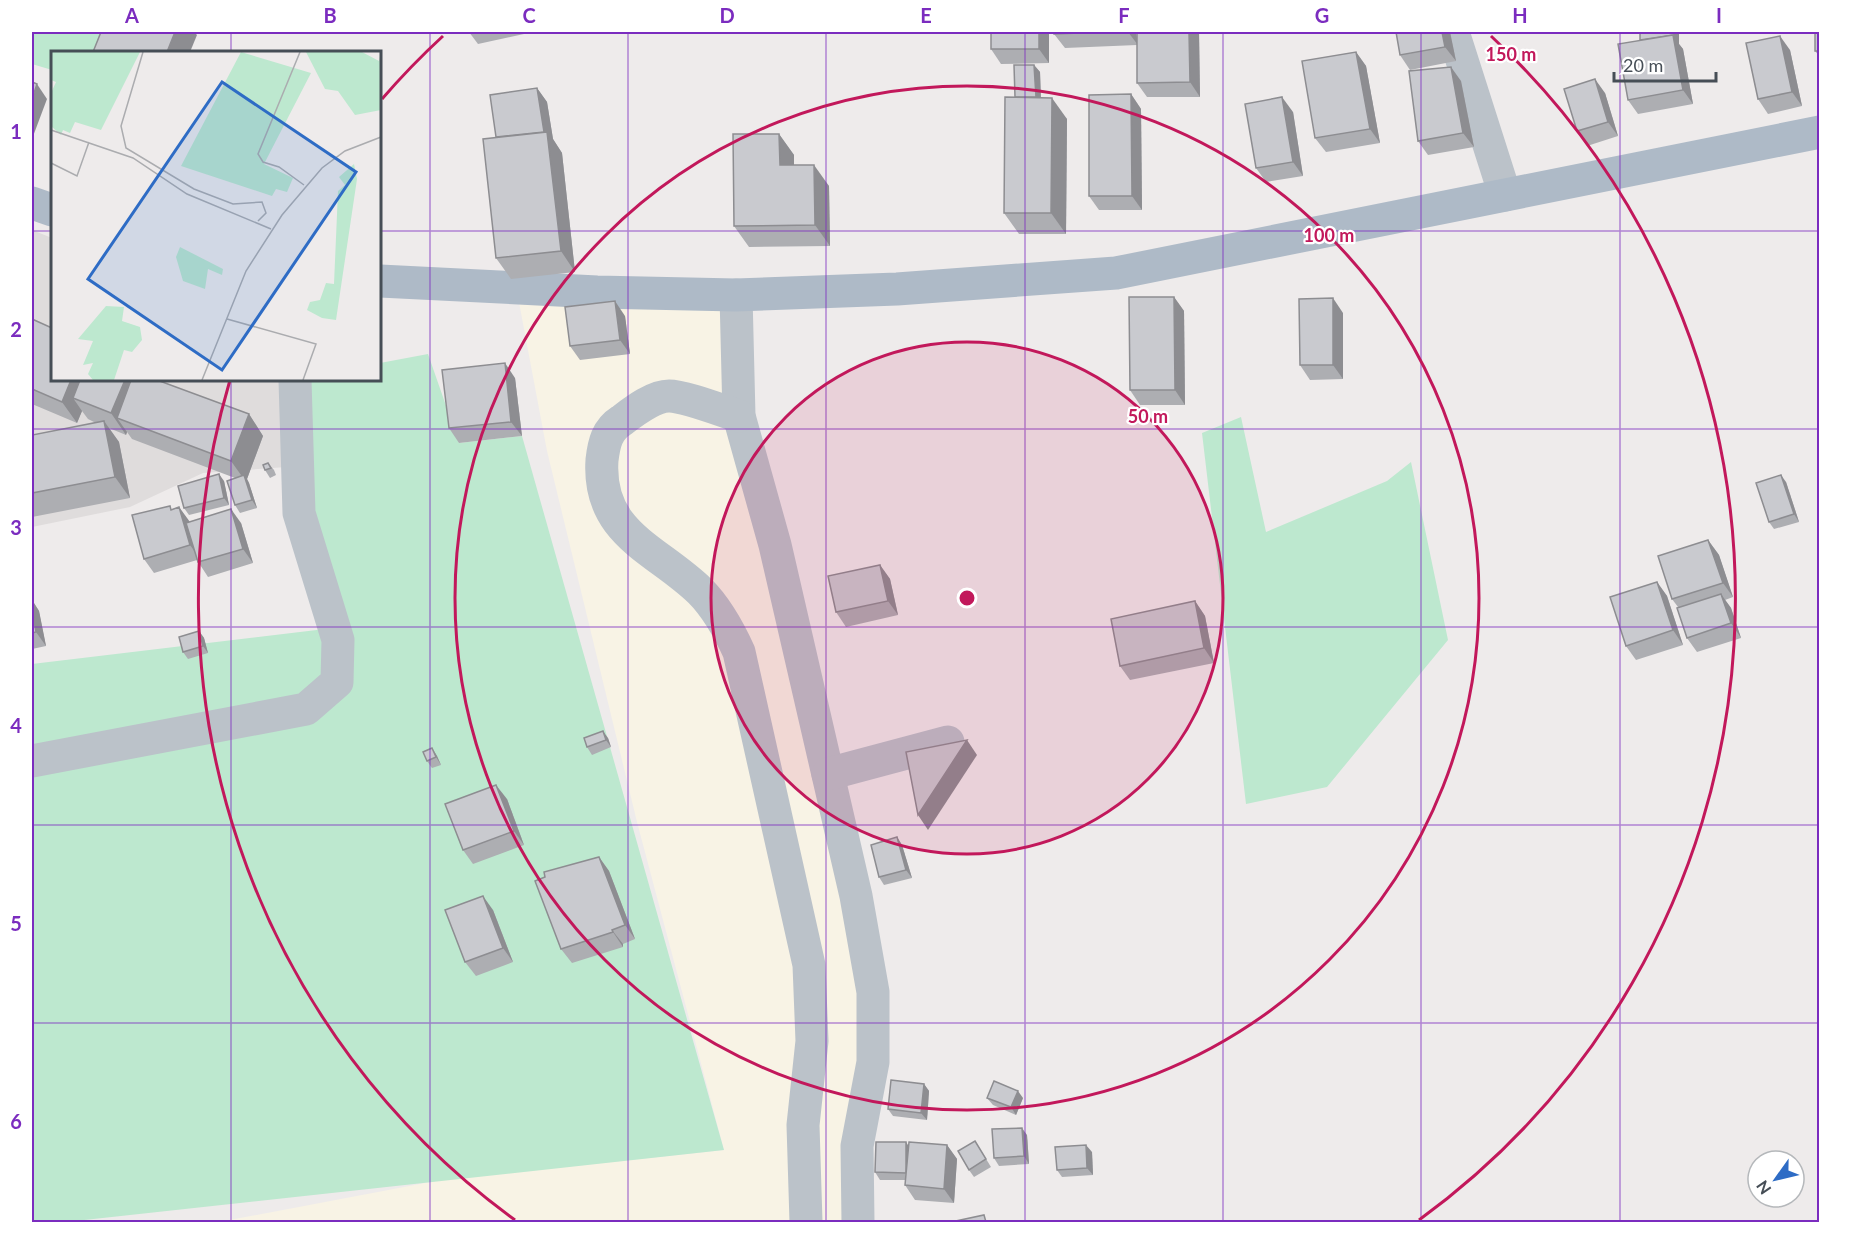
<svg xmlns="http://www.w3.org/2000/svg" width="1851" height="1254" font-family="Lato,sans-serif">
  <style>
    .commercial { fill: #f8f3e5 }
    .education { fill: #dfdcdc }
    .green { fill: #bde8cf }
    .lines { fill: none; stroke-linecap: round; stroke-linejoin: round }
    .minor { stroke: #bbc2c9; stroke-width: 33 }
    .major { stroke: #aebac7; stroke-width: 33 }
    .wall { fill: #adaeb2 }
    .shaded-wall { fill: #8d8d91 }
    .building { fill: #c9cacf; stroke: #8d8d91; stroke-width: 1.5 }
    .grid { fill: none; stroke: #7b2cbf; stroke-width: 1.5; stroke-opacity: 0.55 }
    .ring { fill: none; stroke: #c2185b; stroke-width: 3 }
    .inset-road { fill: none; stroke: #abacaf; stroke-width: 1.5 }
    .view { fill: #2e6cc5; fill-opacity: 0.15; stroke: #2e6cc5; stroke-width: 3 }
    .inset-edge { fill: none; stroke: #464e56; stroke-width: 3 }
    .centre { fill: #c2185b; stroke: #fff; stroke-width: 3 }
    .ring-label { font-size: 18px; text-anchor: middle; font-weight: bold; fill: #c2185b; stroke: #fff; stroke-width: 4.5; stroke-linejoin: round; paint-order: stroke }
    .neatline { fill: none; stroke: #7b2cbf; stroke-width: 2 }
    .grid-label { font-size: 20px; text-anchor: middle; font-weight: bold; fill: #7b2cbf }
  </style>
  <rect width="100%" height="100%" fill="#eeebeb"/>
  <path class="commercial" d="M 518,297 L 730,304 L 886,996 L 851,1222 L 219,1222 L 441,1180 L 724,1150 L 637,822 L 547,451 Z"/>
  <path class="education" d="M 32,230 L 52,238 L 52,380 L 281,380 L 287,467 L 203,473 L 130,507 L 32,527 Z"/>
  <g class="green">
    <path d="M 32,32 L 124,32 L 116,52 L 52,52 L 52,70 L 32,64 Z"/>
    <path d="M 428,354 L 459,443 L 522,436 L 724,1150 L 66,1222 L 32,1222 L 32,664 L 350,626 L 309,511 L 309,380 L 380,380 L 380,363 Z"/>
    <path d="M 1241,417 L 1266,532 L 1387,481 L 1411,462 L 1448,640 L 1327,787 L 1246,804 L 1202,433 Z"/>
  </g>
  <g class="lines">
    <g class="minor">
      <path d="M 1453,32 L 1505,195"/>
      <path d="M 736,295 L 739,416 L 775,545 L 856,896 L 873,992 L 873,1062 L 857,1146 L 858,1222"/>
      <path d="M 739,416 C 723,411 684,396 669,396 C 653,396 633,412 621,421 C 607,430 604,443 602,460 C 597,534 657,549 700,591 C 717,608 729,630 739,652 L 809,965 L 812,1041 L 803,1125 L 806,1222"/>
      <path d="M 32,761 L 306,709 L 337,682 L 338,640 L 299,513 L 295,380"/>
      <path d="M 828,774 L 948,742"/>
    </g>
    <g class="major">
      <path d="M 32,203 L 52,210"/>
      <path d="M 380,281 L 597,292 L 736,295 L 897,289 L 1116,273 L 1820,132"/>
    </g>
  </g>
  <g class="wall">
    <path d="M 469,32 L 533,32 L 478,44 Z"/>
    <path d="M 1049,32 L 1049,63 L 1001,64 L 991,49 Z"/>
    <path d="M 1054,32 L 1136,32 L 1137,39 L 1199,32 L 1200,97 L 1147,97 L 1137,83 L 1137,45 L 1065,48 L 1054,34 Z"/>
    <path d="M 1396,32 L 1450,32 L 1456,61 L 1410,70 L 1400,55 Z"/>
    <path d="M 1640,32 L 1679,32 L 1679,44 L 1683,49 L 1693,104 L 1638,114 L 1628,100 L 1641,40 Z"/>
    <path d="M 1820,32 L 1820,57 L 1815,51 Z"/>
    <path d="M 1790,50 L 1802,106 L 1768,114 L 1758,99 Z"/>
    <path d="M 1356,52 L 1366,66 L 1380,143 L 1326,152 L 1315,138 Z"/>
    <path d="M 1034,65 L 1040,72 L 1041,98 L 1067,119 L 1066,234 L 1019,234 L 1004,213 L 1015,97 Z"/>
    <path d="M 1461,81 L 1474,147 L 1428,155 L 1418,141 Z"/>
    <path d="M 537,88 L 547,102 L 553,139 L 562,153 L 575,272 L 511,279 L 496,258 L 496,137 Z"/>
    <path d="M 1605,93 L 1618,136 L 1587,146 L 1577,131 Z"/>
    <path d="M 1131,94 L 1141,109 L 1142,210 L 1099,210 L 1089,196 Z"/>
    <path d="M 1293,112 L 1303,176 L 1266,182 L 1256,168 Z"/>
    <path d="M 779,134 L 794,155 L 794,165 L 829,186 L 830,246 L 749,247 L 734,226 Z"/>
    <path d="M 1174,297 L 1184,311 L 1185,405 L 1140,405 L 1130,390 Z"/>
    <path d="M 1343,313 L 1343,379 L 1310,380 L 1300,365 Z"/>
    <path d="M 625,316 L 630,354 L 580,360 L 570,346 Z"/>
    <path d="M 32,319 L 52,380 L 249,414 L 263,436 L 247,479 L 249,483 L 257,508 L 240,513 L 235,505 L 235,478 L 132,439 L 127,432 L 126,435 L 109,428 L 119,442 L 130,498 L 32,517 L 32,435 L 96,423 L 88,419 L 82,411 L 77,423 L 32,404 Z"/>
    <path d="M 515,378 L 522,436 L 459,443 L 449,428 Z"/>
    <path d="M 268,463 L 274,470 L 276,475 L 270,478 L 265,470 Z"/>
    <path d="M 224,481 L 229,505 L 189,515 L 184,508 Z"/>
    <path d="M 1786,482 L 1799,522 L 1774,529 L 1769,522 Z"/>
    <path d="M 179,507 L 189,522 L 241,523 L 253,563 L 208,577 L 197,560 L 154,573 L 144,559 L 173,509 Z"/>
    <path d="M 1708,540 L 1719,555 L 1733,597 L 1725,600 L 1731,608 L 1741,638 L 1697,652 L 1687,638 L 1678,607 L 1672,599 Z"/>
    <path d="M 880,565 L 890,579 L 898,615 L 846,627 L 836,612 Z"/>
    <path d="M 1657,582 L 1667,596 L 1683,645 L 1636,660 L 1626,646 Z"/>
    <path d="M 32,600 L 39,611 L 46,646 L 32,649 Z"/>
    <path d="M 1195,601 L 1205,616 L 1214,663 L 1130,680 L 1120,666 Z"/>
    <path d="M 199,631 L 204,638 L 208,653 L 188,659 L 183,652 Z"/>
    <path d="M 608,738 L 611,747 L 592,755 L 587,747 Z"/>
    <path d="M 432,748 L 437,756 L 441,765 L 432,768 L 427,761 Z"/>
    <path d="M 507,799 L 524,845 L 473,864 L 463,850 Z"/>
    <path d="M 897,837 L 902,845 L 912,878 L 884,885 L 879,877 Z"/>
    <path d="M 599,857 L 609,871 L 635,939 L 623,944 L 623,947 L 572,963 L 561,949 Z"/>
    <path d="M 493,910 L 513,962 L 476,976 L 465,962 Z"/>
    <path d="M 924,1084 L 929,1091 L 927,1120 L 893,1116 L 888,1109 Z"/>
    <path d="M 987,1098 L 1023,1098 L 1016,1115 L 993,1105 Z"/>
    <path d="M 1027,1135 L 1029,1164 L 999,1166 L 994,1158 Z"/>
    <path d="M 975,1141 L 991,1167 L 974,1177 L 969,1170 Z"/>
    <path d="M 906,1142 L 908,1146 L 947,1145 L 957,1159 L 954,1203 L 915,1200 L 905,1185 L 906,1180 L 880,1180 L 875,1172 Z"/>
    <path d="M 1092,1152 L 1093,1175 L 1062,1177 L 1057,1170 Z"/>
  </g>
  <g class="shaded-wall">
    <path d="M 175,32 L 194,32 L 197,35 L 190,52 L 167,52 Z"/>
    <path d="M 1039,32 L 1049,32 L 1049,63 L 1039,49 Z"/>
    <path d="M 1128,32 L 1136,32 L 1138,45 Z"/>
    <path d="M 1189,32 L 1199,32 L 1200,97 L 1190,82 Z"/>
    <path d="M 1442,32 L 1450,32 L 1456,61 L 1445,47 Z"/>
    <path d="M 1674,32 L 1679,32 L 1679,44 L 1683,49 L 1693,104 L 1683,90 L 1673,35 Z"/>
    <path d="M 1780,36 L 1790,50 L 1802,106 L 1792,92 Z"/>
    <path d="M 1356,52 L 1366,66 L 1380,143 L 1370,129 Z"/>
    <path d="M 1034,65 L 1040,72 L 1041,104 L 1036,97 Z"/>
    <path d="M 1451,67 L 1461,81 L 1474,147 L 1463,133 Z"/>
    <path d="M 1595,79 L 1605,93 L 1618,136 L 1608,122 Z"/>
    <path d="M 37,84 L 47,99 L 32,139 L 32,99 Z"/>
    <path d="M 537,88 L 547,102 L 553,139 L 562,153 L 575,272 L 561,251 Z"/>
    <path d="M 1131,94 L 1141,109 L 1142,210 L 1132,196 Z"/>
    <path d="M 1282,97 L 1293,112 L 1303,176 L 1293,162 Z"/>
    <path d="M 1052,98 L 1067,119 L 1066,234 L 1051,213 Z"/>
    <path d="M 779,134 L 794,155 L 794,186 L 780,165 Z"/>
    <path d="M 814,165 L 829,186 L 830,246 L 815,225 Z"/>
    <path d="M 1174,297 L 1184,311 L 1185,405 L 1175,390 Z"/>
    <path d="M 1333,298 L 1343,313 L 1343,379 L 1333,365 Z"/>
    <path d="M 615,301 L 625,316 L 630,354 L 620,340 Z"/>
    <path d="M 505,363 L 515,378 L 522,436 L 511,422 Z"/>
    <path d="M 71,380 L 95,380 L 73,398 L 82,411 L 77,423 L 62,402 Z"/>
    <path d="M 125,380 L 144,380 L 117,418 L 127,432 L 126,435 L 111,413 Z"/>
    <path d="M 249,414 L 263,436 L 247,479 L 249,483 L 257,508 L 252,500 L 246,482 L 231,461 Z"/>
    <path d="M 104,421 L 119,442 L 130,498 L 115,477 Z"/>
    <path d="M 219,474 L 224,481 L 229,505 L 224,498 Z"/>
    <path d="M 1781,475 L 1786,482 L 1799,522 L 1794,514 Z"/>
    <path d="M 179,507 L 190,522 L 200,559 L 190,545 Z"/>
    <path d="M 231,509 L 241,523 L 253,563 L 243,549 Z"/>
    <path d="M 1708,540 L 1719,555 L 1733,597 L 1723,583 Z"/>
    <path d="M 880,565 L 890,579 L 898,615 L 888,601 Z"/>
    <path d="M 1657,582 L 1667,596 L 1683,645 L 1673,630 Z"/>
    <path d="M 1721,594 L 1731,608 L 1741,638 L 1731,623 Z"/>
    <path d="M 32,600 L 39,611 L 46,646 L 36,632 L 32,609 Z"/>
    <path d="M 1195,601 L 1205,616 L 1214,663 L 1204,648 Z"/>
    <path d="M 199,631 L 204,638 L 208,653 L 203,646 Z"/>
    <path d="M 603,731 L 608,738 L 611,747 L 606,740 Z"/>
    <path d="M 967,740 L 977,755 L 928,830 L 918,815 Z"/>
    <path d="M 432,748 L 437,756 L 441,765 L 436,757 Z"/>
    <path d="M 496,785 L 507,799 L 524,845 L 514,831 Z"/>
    <path d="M 897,837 L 902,845 L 912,878 L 906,870 Z"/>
    <path d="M 599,857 L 609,871 L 635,939 L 625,925 Z"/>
    <path d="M 483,896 L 493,910 L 513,962 L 503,948 Z"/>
    <path d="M 612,930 L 623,944 L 623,947 L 613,932 Z"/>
    <path d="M 924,1084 L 929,1091 L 927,1120 L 921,1113 Z"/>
    <path d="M 1018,1091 L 1023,1098 L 1016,1115 L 1011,1107 Z"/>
    <path d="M 1022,1128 L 1027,1135 L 1029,1164 L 1024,1156 Z"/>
    <path d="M 906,1142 L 911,1150 L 906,1173 Z"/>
    <path d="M 947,1145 L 957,1159 L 954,1203 L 944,1189 Z"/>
    <path d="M 1086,1145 L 1092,1152 L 1093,1175 L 1087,1168 Z"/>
  </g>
  <g class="building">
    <path d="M 101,32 L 175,32 L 167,52 L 93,52 Z"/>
    <rect x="991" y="32" width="48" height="17"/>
    <path d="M 1054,32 L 1107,32 L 1054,34 Z"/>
    <path d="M 1137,32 L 1189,32 L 1190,82 L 1137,83 Z"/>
    <path d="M 1396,32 L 1442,32 L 1445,47 L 1400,55 Z"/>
    <path d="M 1640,32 L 1674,32 L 1674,36 L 1673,35 L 1640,40 Z"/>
    <rect x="1815" y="32" width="5" height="19"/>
    <path d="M 1673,35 L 1683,90 L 1628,100 L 1618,44 Z"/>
    <path d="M 1780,36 L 1792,92 L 1758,99 L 1746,43 Z"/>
    <path d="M 1356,52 L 1370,129 L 1315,138 L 1302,61 Z"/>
    <path d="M 1014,65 L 1034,65 L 1036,97 L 1015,97 Z"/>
    <path d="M 1451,67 L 1463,133 L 1418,141 L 1409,71 Z"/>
    <path d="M 1595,79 L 1608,122 L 1577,131 L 1564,89 Z"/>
    <path d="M 32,82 L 37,84 L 32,99 Z"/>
    <path d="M 537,88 L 544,132 L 496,137 L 490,95 Z"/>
    <path d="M 1131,94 L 1132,196 L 1089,196 L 1089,95 Z"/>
    <path d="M 1005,97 L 1052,98 L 1051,213 L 1004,213 Z"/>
    <path d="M 1282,97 L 1293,162 L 1256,168 L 1245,104 Z"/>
    <path d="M 547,132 L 561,251 L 496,258 L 483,139 Z"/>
    <path d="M 733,134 L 779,134 L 780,165 L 814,165 L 815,225 L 734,226 Z"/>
    <path d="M 1129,297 L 1174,297 L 1175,390 L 1130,390 Z"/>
    <path d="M 1333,298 L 1333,365 L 1300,365 L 1299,299 Z"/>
    <path d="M 615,301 L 620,340 L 570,346 L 565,307 Z"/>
    <path d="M 32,319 L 52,328 L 52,380 L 71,380 L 62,402 L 32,389 Z"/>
    <path d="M 505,363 L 511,422 L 449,428 L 442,370 Z"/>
    <path d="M 80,380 L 125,380 L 111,413 L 73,398 Z"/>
    <path d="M 131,380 L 157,380 L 249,414 L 231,461 L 117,418 Z"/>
    <path d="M 104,421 L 115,477 L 32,493 L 32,435 Z"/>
    <path d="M 268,463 L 271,468 L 265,470 L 263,465 Z"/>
    <path d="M 219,474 L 224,498 L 184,508 L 178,486 Z"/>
    <path d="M 244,475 L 252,500 L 235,505 L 227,481 Z"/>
    <path d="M 1781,475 L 1794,514 L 1769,522 L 1756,483 Z"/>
    <path d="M 170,506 L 171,510 L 179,507 L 190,545 L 144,559 L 132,515 Z"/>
    <path d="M 231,509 L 243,549 L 198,562 L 186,523 Z"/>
    <path d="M 1708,540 L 1723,583 L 1672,599 L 1658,556 Z"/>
    <path d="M 880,565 L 888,601 L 836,612 L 828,576 Z"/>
    <path d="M 1657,582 L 1673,630 L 1626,646 L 1610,597 Z"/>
    <path d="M 1721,594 L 1731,623 L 1687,638 L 1677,608 Z"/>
    <path d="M 1195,601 L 1204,648 L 1120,666 L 1111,619 Z"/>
    <path d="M 32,609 L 36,632 L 32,633 Z"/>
    <path d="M 199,631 L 203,646 L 183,652 L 179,637 Z"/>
    <path d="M 603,731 L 606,740 L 587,747 L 584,738 Z"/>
    <path d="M 967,740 L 918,815 L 906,752 Z"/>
    <path d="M 432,748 L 436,757 L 427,761 L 423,752 Z"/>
    <path d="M 496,785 L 514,831 L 463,850 L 445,804 Z"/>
    <path d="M 897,837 L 906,870 L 879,877 L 871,845 Z"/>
    <path d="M 599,857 L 625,925 L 612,930 L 613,932 L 561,949 L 535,881 L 545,877 L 544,872 Z"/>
    <path d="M 483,896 L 503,948 L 465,962 L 445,910 Z"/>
    <path d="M 891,1080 L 924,1084 L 921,1113 L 888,1109 Z"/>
    <path d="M 994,1081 L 1018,1091 L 1011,1107 L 987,1098 Z"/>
    <path d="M 1022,1128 L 1024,1156 L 994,1158 L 992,1129 Z"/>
    <path d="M 975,1141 L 986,1159 L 969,1170 L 958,1151 Z"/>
    <path d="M 876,1142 L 906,1142 L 906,1173 L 875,1172 Z"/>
    <path d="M 909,1142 L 947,1145 L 944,1189 L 905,1185 Z"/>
    <path d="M 1086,1145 L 1087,1168 L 1057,1170 L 1055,1147 Z"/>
    <path d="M 984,1215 L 986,1222 L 951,1222 Z"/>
  </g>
  <path class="grid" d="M 231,32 L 231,52M 430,32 L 430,1222M 628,32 L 628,1222M 826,32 L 826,1222M 1025,32 L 1025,1222M 1223,32 L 1223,1222M 1421,32 L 1421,1222M 1620,32 L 1620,1222M 32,231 L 52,231M 380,231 L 1820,231M 231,380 L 231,1222M 32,429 L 1820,429M 32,627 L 1820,627M 32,825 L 1820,825M 32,1023 L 1820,1023"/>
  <circle cx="967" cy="598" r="256" fill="#c2185b" fill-opacity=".12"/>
  <g class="ring">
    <circle cx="967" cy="598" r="256"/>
    <circle cx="967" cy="598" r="512"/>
    <path d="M515 1220A769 769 0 0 1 230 380M382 99A769 769 0 0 1 443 36M1491 36A769 769 0 0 1 1419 1220"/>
  </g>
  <g transform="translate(51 51)">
    <rect width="330" height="330" fill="#eeebeb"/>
    <path d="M 0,1 L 89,1 L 50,79 L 24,71 L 19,82 L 12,79 L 10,84 L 0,75 L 0,42 L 5,31 L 0,29 ZM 190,1 L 260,22 L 213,113 L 242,127 L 236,141 L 225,138 L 221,145 L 130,115 ZM 255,1 L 311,1 L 328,10 L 330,1 L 330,59 L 304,64 L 287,40 L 274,38 ZM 303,113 L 306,128 L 285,269 L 271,267 L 256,259 L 259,251 L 269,249 L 275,232 L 283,233 L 287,140 L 294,134 L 288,126 ZM 129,196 L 172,218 L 171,224 L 157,218 L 154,238 L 132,230 L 125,206 ZM 55,255 L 73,256 L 71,270 L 89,276 L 91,289 L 81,301 L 73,299 L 63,329 L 42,329 L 37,323 L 42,312 L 32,314 L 42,290 L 27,288 Z" fill="#bde8cf"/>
    <path class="inset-road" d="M 92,1 L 70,75 L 75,97 L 143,138 L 182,153 L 211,151 L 215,162 L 207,170M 249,1 L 207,103 L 212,111 L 228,116 L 253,134M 0,79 L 82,107 L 136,143 L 220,178M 0,112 L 26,125 L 38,91M 176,268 L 265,293 L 252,329M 151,329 L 195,220 L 231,164 L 271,117 L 294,100 L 330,86"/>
    <path class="view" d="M 171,31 L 305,121 L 171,319 L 37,228 Z"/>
    <rect width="330" height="330" class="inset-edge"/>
  </g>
  <circle cx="967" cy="598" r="9" class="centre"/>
  <g class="ring-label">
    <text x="1511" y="61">150 m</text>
    <text x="1329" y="242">100 m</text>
    <text x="1148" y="423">50 m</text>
  </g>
  <rect width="1851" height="1254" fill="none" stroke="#ffffff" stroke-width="66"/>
  <g transform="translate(1776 1179) rotate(236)"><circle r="28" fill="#ffffff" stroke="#b5b8bb" stroke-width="1.5"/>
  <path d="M0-4.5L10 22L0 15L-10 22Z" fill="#2e6cc5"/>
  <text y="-9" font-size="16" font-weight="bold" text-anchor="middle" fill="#464e56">N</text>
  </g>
  <path d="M1614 72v9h102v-9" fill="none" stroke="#464e56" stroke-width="3"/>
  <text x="1623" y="72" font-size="18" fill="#464e56" stroke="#ffffff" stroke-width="4.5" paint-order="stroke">20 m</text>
  <rect x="33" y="33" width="1785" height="1188" class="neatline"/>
  <g class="grid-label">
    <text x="132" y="23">A</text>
    <text x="330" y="23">B</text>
    <text x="529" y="23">C</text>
    <text x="727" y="23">D</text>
    <text x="926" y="23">E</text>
    <text x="1124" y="23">F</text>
    <text x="1322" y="23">G</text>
    <text x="1520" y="23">H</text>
    <text x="1719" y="23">I</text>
    <text x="16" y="139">1</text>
    <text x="16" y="337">2</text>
    <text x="16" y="535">3</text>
    <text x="16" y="733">4</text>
    <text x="16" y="931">5</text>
    <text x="16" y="1129">6</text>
  </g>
</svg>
